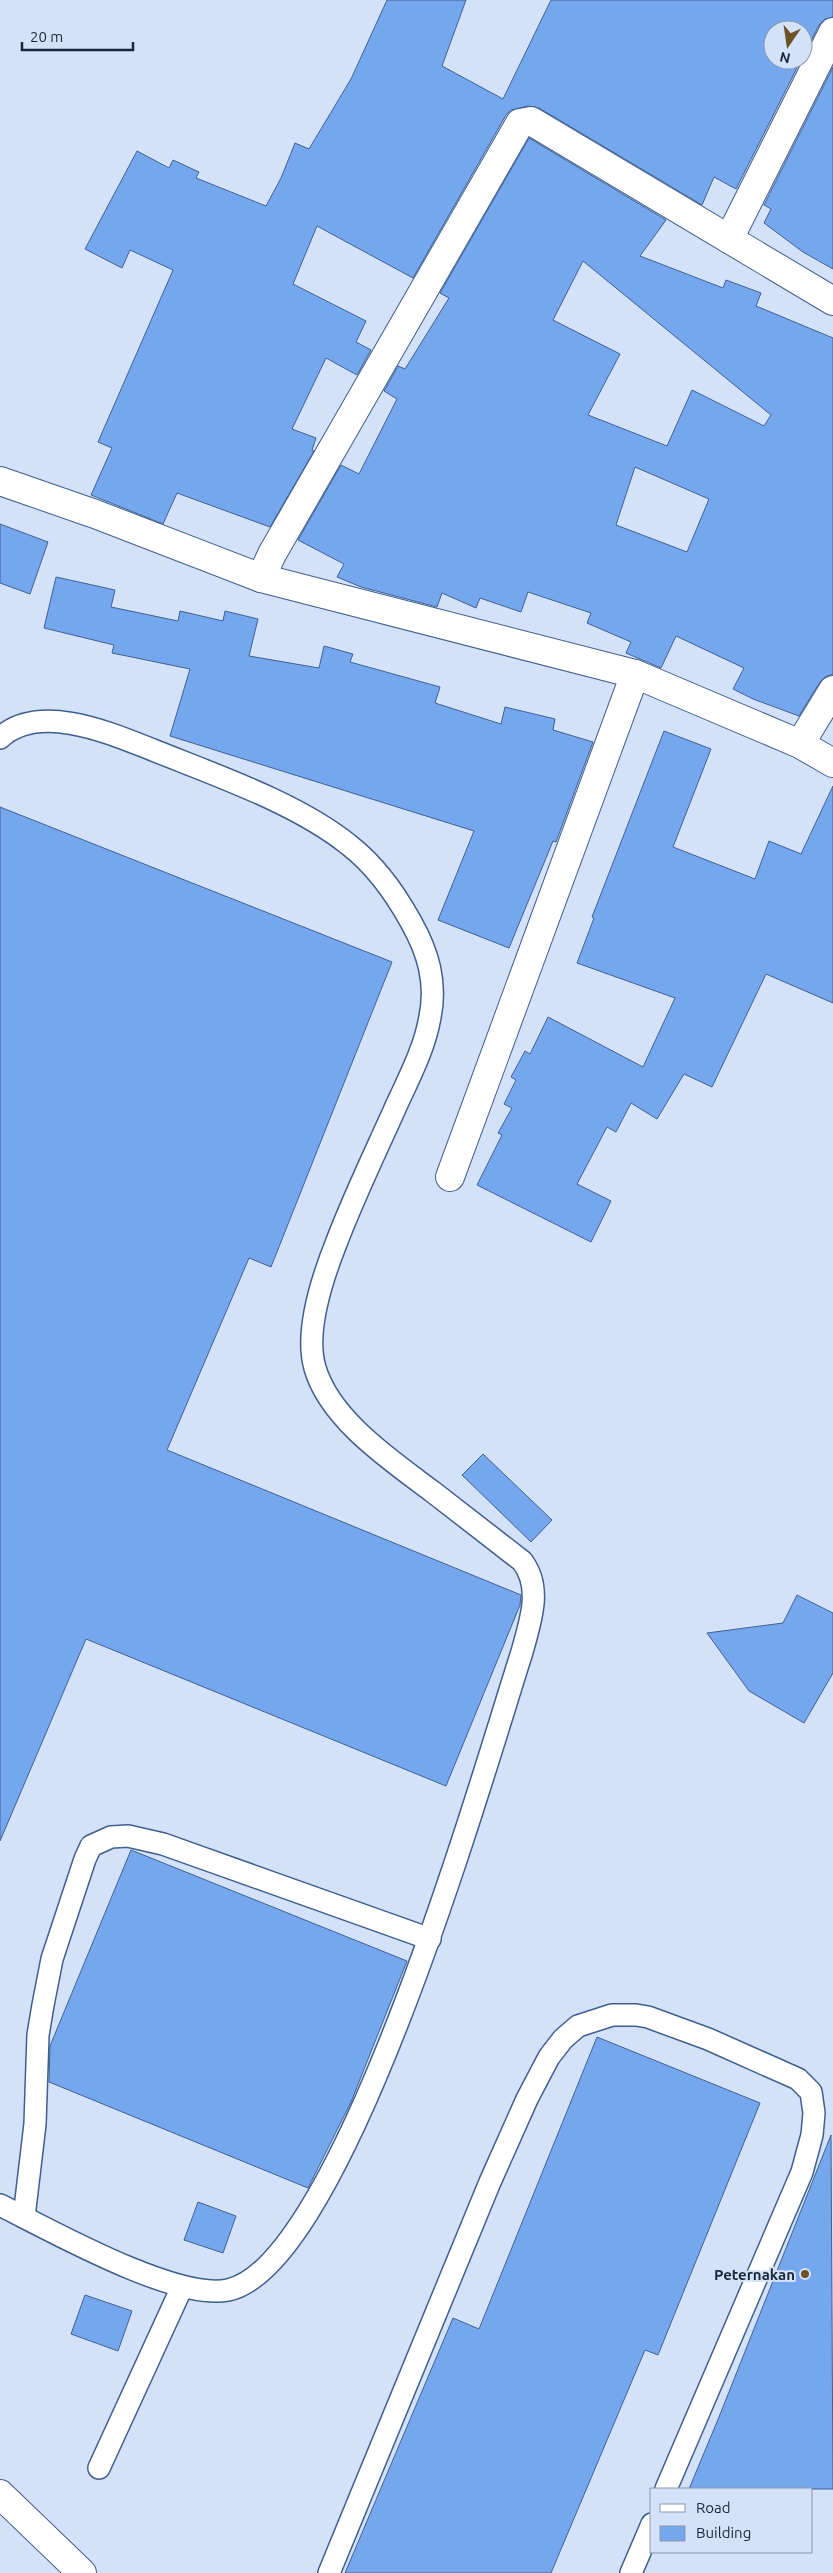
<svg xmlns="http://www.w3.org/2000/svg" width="833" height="2573" font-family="Ubuntu,sans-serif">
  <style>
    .building { fill: #75a7ef; stroke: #406190; fill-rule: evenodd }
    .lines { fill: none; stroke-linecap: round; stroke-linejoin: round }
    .service-casing { stroke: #3f5f8e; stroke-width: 24 }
    .minor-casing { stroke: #3f5f8e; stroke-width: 30 }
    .tertiary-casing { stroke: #3f5f8e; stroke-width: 30 }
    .service { stroke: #fff; stroke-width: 21 }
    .minor { stroke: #fff; stroke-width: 28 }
    .tertiary { stroke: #fff; stroke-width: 28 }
    .poi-dot { fill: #6d5124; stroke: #d3e2f8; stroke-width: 2 }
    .labels { text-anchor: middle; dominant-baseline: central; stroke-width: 4; stroke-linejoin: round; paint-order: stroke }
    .poi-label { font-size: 15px; font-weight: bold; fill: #19273c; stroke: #d3e2f8; text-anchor: end }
  </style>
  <rect width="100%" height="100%" fill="#d3e2f8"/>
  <g class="building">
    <path d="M 387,0 L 466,0 L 442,66 L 503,99 L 551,0 L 833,0 L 833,17 L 825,19 L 819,25 L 803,57 L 803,30 L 773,30 L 773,60 L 801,60 L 736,189 L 714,177 L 702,205 L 539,108 L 528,106 L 511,110 L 506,115 L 413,278 L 317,226 L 293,284 L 366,321 L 356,342 L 371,350 L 357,375 L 326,358 L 292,429 L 316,438 L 312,450 L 314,451 L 270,527 L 177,493 L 163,524 L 91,495 L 112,448 L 98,442 L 173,270 L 130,250 L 122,268 L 85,249 L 137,151 L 169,168 L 173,160 L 199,172 L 196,178 L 266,206 L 281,178 L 295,143 L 309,149 L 351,79 Z"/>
    <path d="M 833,67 L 833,269 L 803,252 L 764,223 L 771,209 L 764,205 Z"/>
    <path d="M 529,138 L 666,220 L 640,256 L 723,288 L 726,280 L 761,293 L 756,306 L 833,338 L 833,674 L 825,677 L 820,682 L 799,716 L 753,699 L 733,689 L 744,668 L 676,636 L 661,668 L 626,653 L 631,642 L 587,623 L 591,613 L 528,592 L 521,612 L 480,598 L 476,608 L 442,593 L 437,607 L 361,587 L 337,577 L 344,564 L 298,540 L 341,465 L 359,474 L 397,399 L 384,391 L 398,366 L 405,369 L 449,298 L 440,293 ZM 583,261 L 771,415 L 764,426 L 692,390 L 667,446 L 588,415 L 620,354 L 553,320 ZM 635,467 L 709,499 L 687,552 L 616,525 Z"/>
    <path d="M 0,524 L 48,542 L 30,594 L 0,583 Z"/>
    <path d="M 56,577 L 115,590 L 111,607 L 178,621 L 180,611 L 223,621 L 225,611 L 258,619 L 249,656 L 319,668 L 324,646 L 353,654 L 350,662 L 440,687 L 435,703 L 501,724 L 505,707 L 555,719 L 553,730 L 593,742 L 556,842 L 553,841 L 509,948 L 438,920 L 474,831 L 170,736 L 190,669 L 112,653 L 114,645 L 44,628 Z"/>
    <path d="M 664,731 L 711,749 L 673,847 L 755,879 L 769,841 L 801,854 L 833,786 L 833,1003 L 766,974 L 712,1087 L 684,1074 L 657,1119 L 631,1103 L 616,1132 L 607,1127 L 577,1184 L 611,1201 L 591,1242 L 477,1185 L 502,1135 L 498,1133 L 512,1108 L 504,1104 L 516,1080 L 511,1077 L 525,1051 L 530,1054 L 548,1017 L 643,1067 L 675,998 L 577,963 L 594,918 L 592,917 Z"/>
    <path d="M 0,807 L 392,962 L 271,1267 L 249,1258 L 167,1450 L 521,1595 L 520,1605 L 446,1786 L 86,1639 L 0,1841 Z"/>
    <path d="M 483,1454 L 552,1520 L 531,1542 L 462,1475 Z"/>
    <path d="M 797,1595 L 833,1613 L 833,1673 L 804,1723 L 749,1691 L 707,1633 L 783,1623 Z"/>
    <path d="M 131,1850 L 407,1961 L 351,2102 L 308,2188 L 49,2082 L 50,2046 Z"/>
    <path d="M 597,2037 L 760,2103 L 658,2355 L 645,2350 L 551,2573 L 345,2573 L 453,2318 L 479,2329 Z"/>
    <path d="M 831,2135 L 833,2489 L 689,2489 L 719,2417 Z"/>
    <path d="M 198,2202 L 236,2216 L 223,2253 L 184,2240 Z"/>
    <path d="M 85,2295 L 132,2311 L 118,2351 L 71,2334 Z"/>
  </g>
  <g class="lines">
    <defs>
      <g id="service">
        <path d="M 0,738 C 39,702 110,733 153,750 C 215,775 297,803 349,845 C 375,865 395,893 411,922 C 428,952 437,982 430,1017 C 425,1047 410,1076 397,1104 C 377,1149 355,1194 337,1241 C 323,1276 304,1331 315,1368 C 330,1420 392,1461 433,1492 C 463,1515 492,1538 522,1561 C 543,1588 530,1622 522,1652 C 485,1766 344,2266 228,2290 C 176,2301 50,2230 0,2205"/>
        <path d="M 24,2217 L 35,2124 L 38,2035 L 43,2005 L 52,1959 L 85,1859 L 91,1846 L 111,1837 L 128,1836 L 163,1844 L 430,1939"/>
        <path d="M 99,2468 L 182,2287"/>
        <path d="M 329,2573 L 490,2182 L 527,2099 L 549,2057 L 563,2039 L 578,2026 L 612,2015 L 636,2015 L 648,2017 L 708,2039 L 798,2079 L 811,2092 L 814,2113 L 812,2135 L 802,2172 L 666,2489"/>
        <path d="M 631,2573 L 652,2524"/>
      </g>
      <g id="minor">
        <path d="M 729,239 L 833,32"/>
        <path d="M 0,481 L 95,514 L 261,578 L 635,674 L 800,744 L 833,763"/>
        <path d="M 261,578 L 272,554 L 520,123 L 531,121 L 833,301"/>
        <path d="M 800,744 L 833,690"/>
        <path d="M 450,1177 L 635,674"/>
      </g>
      <path id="tertiary" d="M 0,2494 L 82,2573"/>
    </defs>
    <use href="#service" class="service-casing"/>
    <use href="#minor" class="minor-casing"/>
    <use href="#tertiary" class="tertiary-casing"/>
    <use href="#service" class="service"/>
    <use href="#minor" class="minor"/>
    <use href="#tertiary" class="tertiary"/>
  </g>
  <circle class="poi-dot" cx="805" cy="2274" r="5"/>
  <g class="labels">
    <g class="poi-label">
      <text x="795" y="2274">Peternakan</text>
    </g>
  </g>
  <rect x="650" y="2488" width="162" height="65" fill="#d3e2f8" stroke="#8997ad"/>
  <rect x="660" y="2504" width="25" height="8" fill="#ffffff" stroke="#8997ad"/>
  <text x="696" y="2513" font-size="15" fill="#19273c">Road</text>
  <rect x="660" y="2526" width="25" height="15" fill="#75a7ef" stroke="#8997ad"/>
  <text x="696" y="2538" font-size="15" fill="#19273c">Building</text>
  <g transform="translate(788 45) rotate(193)"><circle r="24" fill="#d3e2f8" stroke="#8997ad"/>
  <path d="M0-4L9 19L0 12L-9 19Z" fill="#6d5124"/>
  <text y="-8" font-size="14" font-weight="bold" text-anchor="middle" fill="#19273c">N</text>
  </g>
  <path d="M22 42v8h111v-8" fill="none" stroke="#19273c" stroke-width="2.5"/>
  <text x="30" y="42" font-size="15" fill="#19273c" stroke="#d3e2f8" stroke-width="4" paint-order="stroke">20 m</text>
</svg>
